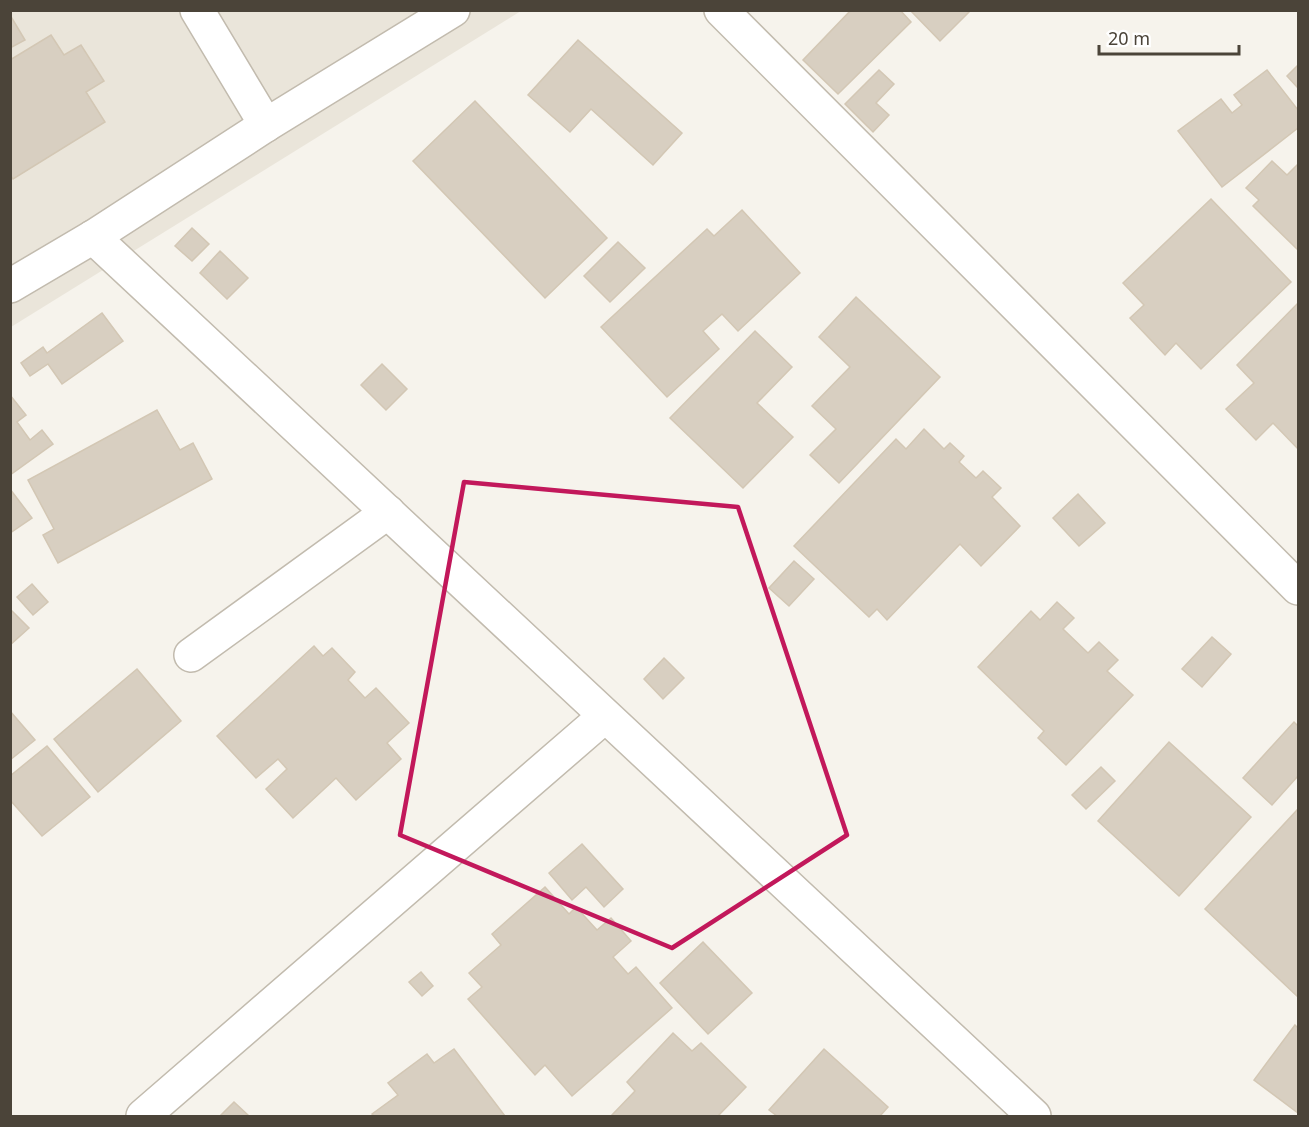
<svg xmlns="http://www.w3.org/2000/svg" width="1309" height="1127" font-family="'Noto Sans',sans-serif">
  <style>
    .residential { fill: #eae5da }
    .building { fill: #d8cfc1; stroke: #d3c7b4; stroke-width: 1.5 }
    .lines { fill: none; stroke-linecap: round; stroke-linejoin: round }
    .minor-casing { stroke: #c2bbae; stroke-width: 36 }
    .minor { stroke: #fff; stroke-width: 33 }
    .marked { fill: none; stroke: #c2185b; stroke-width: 4.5; stroke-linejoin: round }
  </style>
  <rect width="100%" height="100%" fill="#f6f3ec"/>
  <path class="residential" d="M 11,11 L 521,11 L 11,327 Z"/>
  <g class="building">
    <path d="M 851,10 L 900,10 L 911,22 L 838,94 L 803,60 Z"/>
    <path d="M 910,10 L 971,10 L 940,41 Z"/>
    <path d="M 10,15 L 25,40 L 10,48 Z"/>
    <path d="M 51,35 L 64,55 L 81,45 L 104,81 L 86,92 L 105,122 L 13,179 L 10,175 L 10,60 Z"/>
    <path d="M 578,40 L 682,133 L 653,165 L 591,109 L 570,132 L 528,95 Z"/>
    <path d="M 1298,65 L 1298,88 L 1287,76 Z"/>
    <path d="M 879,70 L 894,84 L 876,103 L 889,115 L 873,132 L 845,104 Z"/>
    <path d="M 1267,70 L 1298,110 L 1298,128 L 1222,187 L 1178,131 L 1221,99 L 1232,113 L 1242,105 L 1234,95 Z"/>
    <path d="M 475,101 L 607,238 L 545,298 L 413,161 Z"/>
    <path d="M 1272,161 L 1287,175 L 1298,164 L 1298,250 L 1253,206 L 1259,200 L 1246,188 Z"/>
    <path d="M 1211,199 L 1291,282 L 1201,369 L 1176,343 L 1165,355 L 1130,318 L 1144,305 L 1123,283 Z"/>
    <path d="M 742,210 L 800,273 L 738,331 L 722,314 L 703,331 L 719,349 L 667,397 L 601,327 L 707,229 L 714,236 Z"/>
    <path d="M 192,228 L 209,244 L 192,261 L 175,246 Z"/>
    <path d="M 618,242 L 645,268 L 610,302 L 584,276 Z"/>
    <path d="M 220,251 L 248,278 L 227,299 L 200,273 Z"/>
    <path d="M 856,297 L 940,377 L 839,483 L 810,455 L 836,429 L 812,406 L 850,367 L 819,337 Z"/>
    <path d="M 1298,303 L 1298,449 L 1273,423 L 1256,440 L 1226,409 L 1254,383 L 1237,365 Z"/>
    <path d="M 102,313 L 123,341 L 62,384 L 48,364 L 30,376 L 21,363 L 43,347 L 47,353 Z"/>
    <path d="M 755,331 L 792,367 L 757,403 L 793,437 L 743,488 L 670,418 Z"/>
    <path d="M 382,364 L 407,389 L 386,410 L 361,385 Z"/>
    <path d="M 10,395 L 26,415 L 17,422 L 30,440 L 42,430 L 53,444 L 10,475 Z"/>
    <path d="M 157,410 L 180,450 L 193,443 L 212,479 L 58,563 L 43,535 L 54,529 L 28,480 Z"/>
    <path d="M 924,429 L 944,449 L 950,443 L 964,456 L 959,462 L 976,478 L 983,471 L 1001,488 L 992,497 L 1020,526 L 981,566 L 960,544 L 887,620 L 877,609 L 869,617 L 794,546 L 896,439 L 906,449 Z"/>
    <path d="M 10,489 L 32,518 L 10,533 Z"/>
    <path d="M 1078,494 L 1105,523 L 1079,546 L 1053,518 Z"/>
    <path d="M 794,561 L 814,579 L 789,606 L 769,588 Z"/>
    <path d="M 32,584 L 48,602 L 33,615 L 17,597 Z"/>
    <path d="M 1057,602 L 1074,618 L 1063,629 L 1088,653 L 1099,642 L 1118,660 L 1107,671 L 1133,695 L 1066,765 L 1038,738 L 1044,731 L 978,667 L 1031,611 L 1040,620 Z"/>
    <path d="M 10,609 L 29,628 L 10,645 Z"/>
    <path d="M 1212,637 L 1231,654 L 1202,687 L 1182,669 Z"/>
    <path d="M 314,646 L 323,656 L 332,648 L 355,672 L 348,680 L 365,698 L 376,688 L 409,723 L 387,743 L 401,759 L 356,800 L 336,778 L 293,818 L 266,789 L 287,769 L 278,759 L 256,778 L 217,736 Z"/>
    <path d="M 664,658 L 684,678 L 663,699 L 644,679 Z"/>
    <path d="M 137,669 L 181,721 L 98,792 L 54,739 Z"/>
    <path d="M 10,711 L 35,740 L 10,760 Z"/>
    <path d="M 1294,722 L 1298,726 L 1298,776 L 1272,805 L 1243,778 Z"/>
    <path d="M 1169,742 L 1251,817 L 1179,896 L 1098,821 Z"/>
    <path d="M 47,746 L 90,797 L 42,836 L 10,800 L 10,776 Z"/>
    <path d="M 1101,767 L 1115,781 L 1086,809 L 1072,795 Z"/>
    <path d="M 1298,809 L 1298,997 L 1205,909 Z"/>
    <path d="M 582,844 L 623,889 L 604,907 L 586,887 L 572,900 L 549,873 Z"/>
    <path d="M 545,887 L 569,914 L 576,907 L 597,930 L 611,918 L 631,941 L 613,957 L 628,974 L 636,967 L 672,1008 L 572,1096 L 545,1065 L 535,1075 L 468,999 L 482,987 L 469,973 L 501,945 L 492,934 Z"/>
    <path d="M 703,942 L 752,993 L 708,1034 L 660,983 Z"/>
    <path d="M 421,972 L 433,986 L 422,996 L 409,982 Z"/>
    <path d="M 1295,1025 L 1298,1028 L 1298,1113 L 1254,1080 Z"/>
    <path d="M 673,1033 L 692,1051 L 701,1043 L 746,1087 L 718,1116 L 611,1116 L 635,1091 L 627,1082 Z"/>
    <path d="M 454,1049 L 505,1116 L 374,1116 L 372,1114 L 398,1095 L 388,1083 L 427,1054 L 434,1063 Z"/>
    <path d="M 824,1049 L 888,1107 L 880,1116 L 777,1116 L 769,1110 Z"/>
    <path d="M 234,1102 L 249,1116 L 220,1116 Z"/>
  </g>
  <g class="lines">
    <defs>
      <g id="minor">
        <path d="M 197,10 L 266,125"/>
        <path d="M 721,10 L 1298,588"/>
        <path d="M 93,237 L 1034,1116"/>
        <path d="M 10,286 L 93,237 L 266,125 L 453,10"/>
        <path d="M 191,655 L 388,512"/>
        <path d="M 143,1116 L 605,716"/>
      </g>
    </defs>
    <use href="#minor" class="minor-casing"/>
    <use href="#minor" class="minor"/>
  </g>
  <path class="marked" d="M 464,482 L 738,507 L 847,835 L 672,948 L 400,835 Z"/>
  <rect width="1309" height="1127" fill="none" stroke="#4b4439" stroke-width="24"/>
  <path d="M1099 45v9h140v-9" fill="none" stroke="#4b4439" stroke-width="3"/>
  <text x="1108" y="45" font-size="18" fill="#4b4439" stroke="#ffffff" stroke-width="4.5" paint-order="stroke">20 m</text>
</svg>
